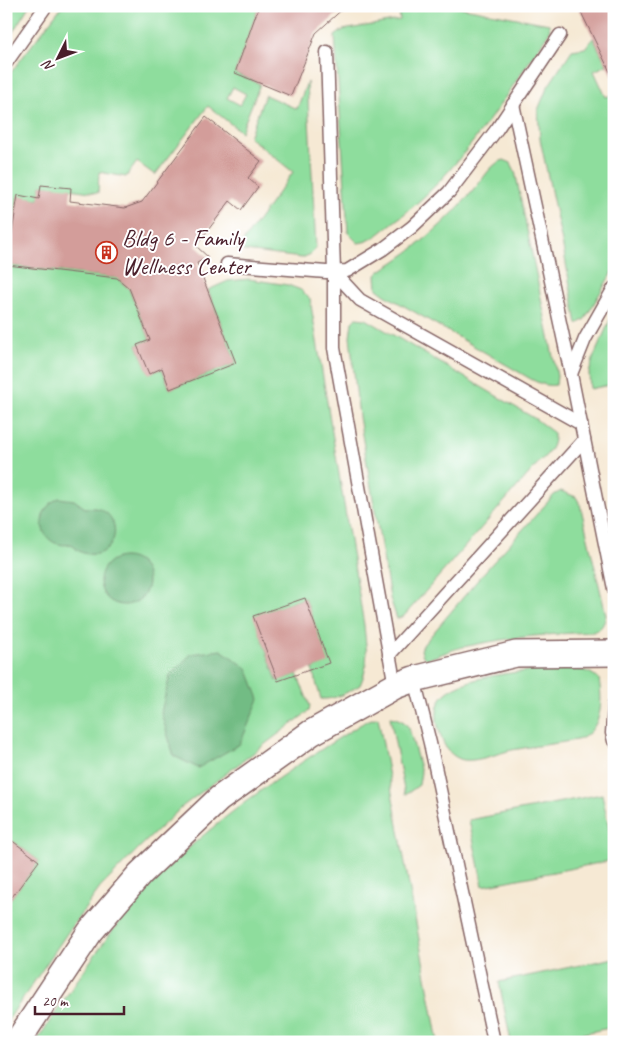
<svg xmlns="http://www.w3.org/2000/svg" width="620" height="1048" font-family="Caveat,sans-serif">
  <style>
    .green { fill: #8edd9d; stroke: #6c7e64; fill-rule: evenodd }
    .forest { fill: #72bc84; stroke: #5e6e58 }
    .building { fill: #d39d9a }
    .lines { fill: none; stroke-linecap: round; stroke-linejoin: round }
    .service-casing { stroke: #866666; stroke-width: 15 }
    .minor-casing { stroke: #866666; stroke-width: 28 }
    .service { stroke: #fff; stroke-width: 12 }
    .minor { stroke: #fff; stroke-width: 25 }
    .labels { text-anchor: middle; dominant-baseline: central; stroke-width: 4; stroke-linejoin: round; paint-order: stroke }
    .poi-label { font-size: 24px; fill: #4a1f2b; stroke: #fff; text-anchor: start }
  </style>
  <rect width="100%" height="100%" fill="#fff"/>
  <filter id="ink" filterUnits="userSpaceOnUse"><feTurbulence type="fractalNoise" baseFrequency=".02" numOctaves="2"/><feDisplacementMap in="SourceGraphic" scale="10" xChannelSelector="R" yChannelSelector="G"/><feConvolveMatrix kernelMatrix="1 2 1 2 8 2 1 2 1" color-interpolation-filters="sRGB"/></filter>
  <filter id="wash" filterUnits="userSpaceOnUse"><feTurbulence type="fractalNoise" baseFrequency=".0096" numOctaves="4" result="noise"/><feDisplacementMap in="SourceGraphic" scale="20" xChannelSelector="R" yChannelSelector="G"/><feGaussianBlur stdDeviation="1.12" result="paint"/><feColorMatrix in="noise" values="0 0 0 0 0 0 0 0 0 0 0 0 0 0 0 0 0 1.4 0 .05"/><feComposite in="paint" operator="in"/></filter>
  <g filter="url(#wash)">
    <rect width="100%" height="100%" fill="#f6e9d4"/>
    <g class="green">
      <path d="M 6,6 L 29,6 L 6,43 Z"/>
      <path d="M 62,6 L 259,6 L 235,73 L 260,84 L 241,132 L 208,106 L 155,175 L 137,162 L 126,177 L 99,172 L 98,193 L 41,185 L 39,199 L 18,196 L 14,221 L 6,220 L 6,81 L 12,71 ZM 233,87 L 246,94 L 240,105 L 227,98 Z"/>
      <path d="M 398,6 L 453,6 L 549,24 L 550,31 C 503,99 459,175 390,225 C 380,233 371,242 358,243 L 348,233 L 335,36 L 343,30 L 400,20 Z"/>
      <path d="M 593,38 L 607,65 L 594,71 L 606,97 L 614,94 L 614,269 L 585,319 L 577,324 L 563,247 L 540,139 L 538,110 L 547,88 L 572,50 L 585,48 Z"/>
      <path d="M 307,82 L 316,248 L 311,254 L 302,258 L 237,250 L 293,172 L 249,137 L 265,95 L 297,109 Z"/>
      <path d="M 504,160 L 511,163 L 515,171 L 557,376 L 556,385 C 542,388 528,377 517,371 L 385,295 L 377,289 L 376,275 L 380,271 C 418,248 449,220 477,186 C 485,176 492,163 504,160 Z"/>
      <path d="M 6,265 L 117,278 L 129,289 L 150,340 L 137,345 L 149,373 L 162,369 L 170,389 L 236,363 L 208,290 L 228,281 L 249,279 L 288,285 L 301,290 L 310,299 L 364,625 C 366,649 370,663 360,685 C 348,692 335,700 321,699 L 312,669 L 328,662 L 305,598 L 254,616 L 277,681 L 297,674 L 310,706 L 309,711 L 183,806 L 139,848 L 100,888 L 68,932 L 6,1023 L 6,905 L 39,861 L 14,842 L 6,853 Z"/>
      <path d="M 614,311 L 614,384 L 590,389 L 589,373 L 594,356 Z"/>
      <path d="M 356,318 L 366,319 L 534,418 L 554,433 C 555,447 549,453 539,462 L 404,616 L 397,619 L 390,598 L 359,417 L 350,337 L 352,322 Z"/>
      <path d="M 561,491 L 576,497 L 580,504 L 606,615 C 604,624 602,629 593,632 C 551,634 509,637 468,646 C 454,648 441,655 427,659 L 423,656 L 421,650 L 423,645 L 487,569 L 554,495 Z"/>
      <path d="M 563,669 C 578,669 588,669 599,679 C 602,697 603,719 589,733 C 586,736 580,740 576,740 C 555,744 533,746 512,750 C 498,753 473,764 460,759 C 447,754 442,742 439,730 C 435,718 436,702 445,694 C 467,674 533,670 563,669 Z"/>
      <path d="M 378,717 L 438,1042 L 36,1042 C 71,990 105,935 147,889 C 210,821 288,770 366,721 Z"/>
      <path d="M 390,717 L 396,718 L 404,722 L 409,728 L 421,772 L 419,785 L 405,795 Z"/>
      <path d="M 602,794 L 614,853 L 614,860 L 483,886 L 469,820 Z"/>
      <path d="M 614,958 L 614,1027 L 542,1042 L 511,1042 L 499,982 Z"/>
    </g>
    <g class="forest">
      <path d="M 59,498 L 74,500 L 85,508 C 125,503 123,559 88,554 C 81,553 76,550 72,544 C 41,551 30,512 59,498 Z"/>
      <circle cx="124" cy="581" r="24"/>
      <path d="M 221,650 L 247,668 L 259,699 L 240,744 L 198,768 L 174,756 L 161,713 L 170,675 L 191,654 Z"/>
    </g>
    <g id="blocks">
      <g class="building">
        <path d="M 259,6 L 346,6 L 316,33 L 291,96 L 235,73 Z"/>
        <path d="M 578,6 L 614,6 L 614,80 Z"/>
        <path d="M 206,117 L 261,161 L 248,178 L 258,187 L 241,210 L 230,201 L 196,246 L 208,257 L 197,263 L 236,363 L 170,389 L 162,368 L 149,374 L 137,345 L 150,340 L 129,288 L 117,278 L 7,265 L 18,195 L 39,199 L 41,185 L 71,188 L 70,201 L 125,208 L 142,202 Z"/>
        <path d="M 305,598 L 329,663 L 278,681 L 253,616 Z"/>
        <path d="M 6,836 L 39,861 L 6,905 Z"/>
      </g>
    </g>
  </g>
  <g filter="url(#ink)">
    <use href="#blocks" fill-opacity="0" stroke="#866666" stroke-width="1"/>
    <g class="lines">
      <defs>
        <g id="service">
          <path d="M 327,52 L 334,272 L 334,348 L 395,686"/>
          <path d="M 6,63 L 46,6"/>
          <path d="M 513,104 L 571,374 L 614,589"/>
          <path d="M 227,264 L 326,272 L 347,271 L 383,249 L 412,227 L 449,192 L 497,129 L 560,35"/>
          <path d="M 334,272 L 360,300 L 581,424"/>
          <path d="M 571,374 L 585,339 L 614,288"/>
          <path d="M 389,655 L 584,440"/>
          <path d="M 414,679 L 430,743 L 494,1042"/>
          <path d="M 614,705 L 612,733 L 614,741"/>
        </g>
        <path id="minor" d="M 17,1042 L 90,932 L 140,874 L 219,799 L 311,733 L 395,686 L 414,679 L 516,654 L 614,653"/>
      </defs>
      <use href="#service" class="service-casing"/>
      <use href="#minor" class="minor-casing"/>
      <use href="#service" class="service"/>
      <use href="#minor" class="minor"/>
    </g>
  </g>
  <defs>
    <symbol id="building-ring" viewBox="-11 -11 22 22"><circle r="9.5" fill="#fff" stroke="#c8321e" stroke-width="1.5"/><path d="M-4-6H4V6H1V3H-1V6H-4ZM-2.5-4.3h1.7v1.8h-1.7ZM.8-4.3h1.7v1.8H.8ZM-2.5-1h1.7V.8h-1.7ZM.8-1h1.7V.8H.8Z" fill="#c8321e"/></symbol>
  </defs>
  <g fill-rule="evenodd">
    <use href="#building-ring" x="94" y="240" width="25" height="25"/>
  </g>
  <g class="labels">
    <g class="poi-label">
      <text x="122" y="238">Bldg 6 - Family<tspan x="122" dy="28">Wellness Center</tspan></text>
    </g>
  </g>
  <rect width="620" height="1048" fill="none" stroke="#fff" stroke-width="25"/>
  <g transform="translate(58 58) rotate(228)" stroke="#ffffff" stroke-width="4" paint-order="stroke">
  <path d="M0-4L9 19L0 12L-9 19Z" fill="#4a1f2b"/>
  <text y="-8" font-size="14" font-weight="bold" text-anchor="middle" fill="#4a1f2b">N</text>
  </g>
  <path d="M35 1006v8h89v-8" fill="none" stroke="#4a1f2b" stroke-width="2.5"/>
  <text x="42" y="1006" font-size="15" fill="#4a1f2b" stroke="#ffffff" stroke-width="4" paint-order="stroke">20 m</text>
</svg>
